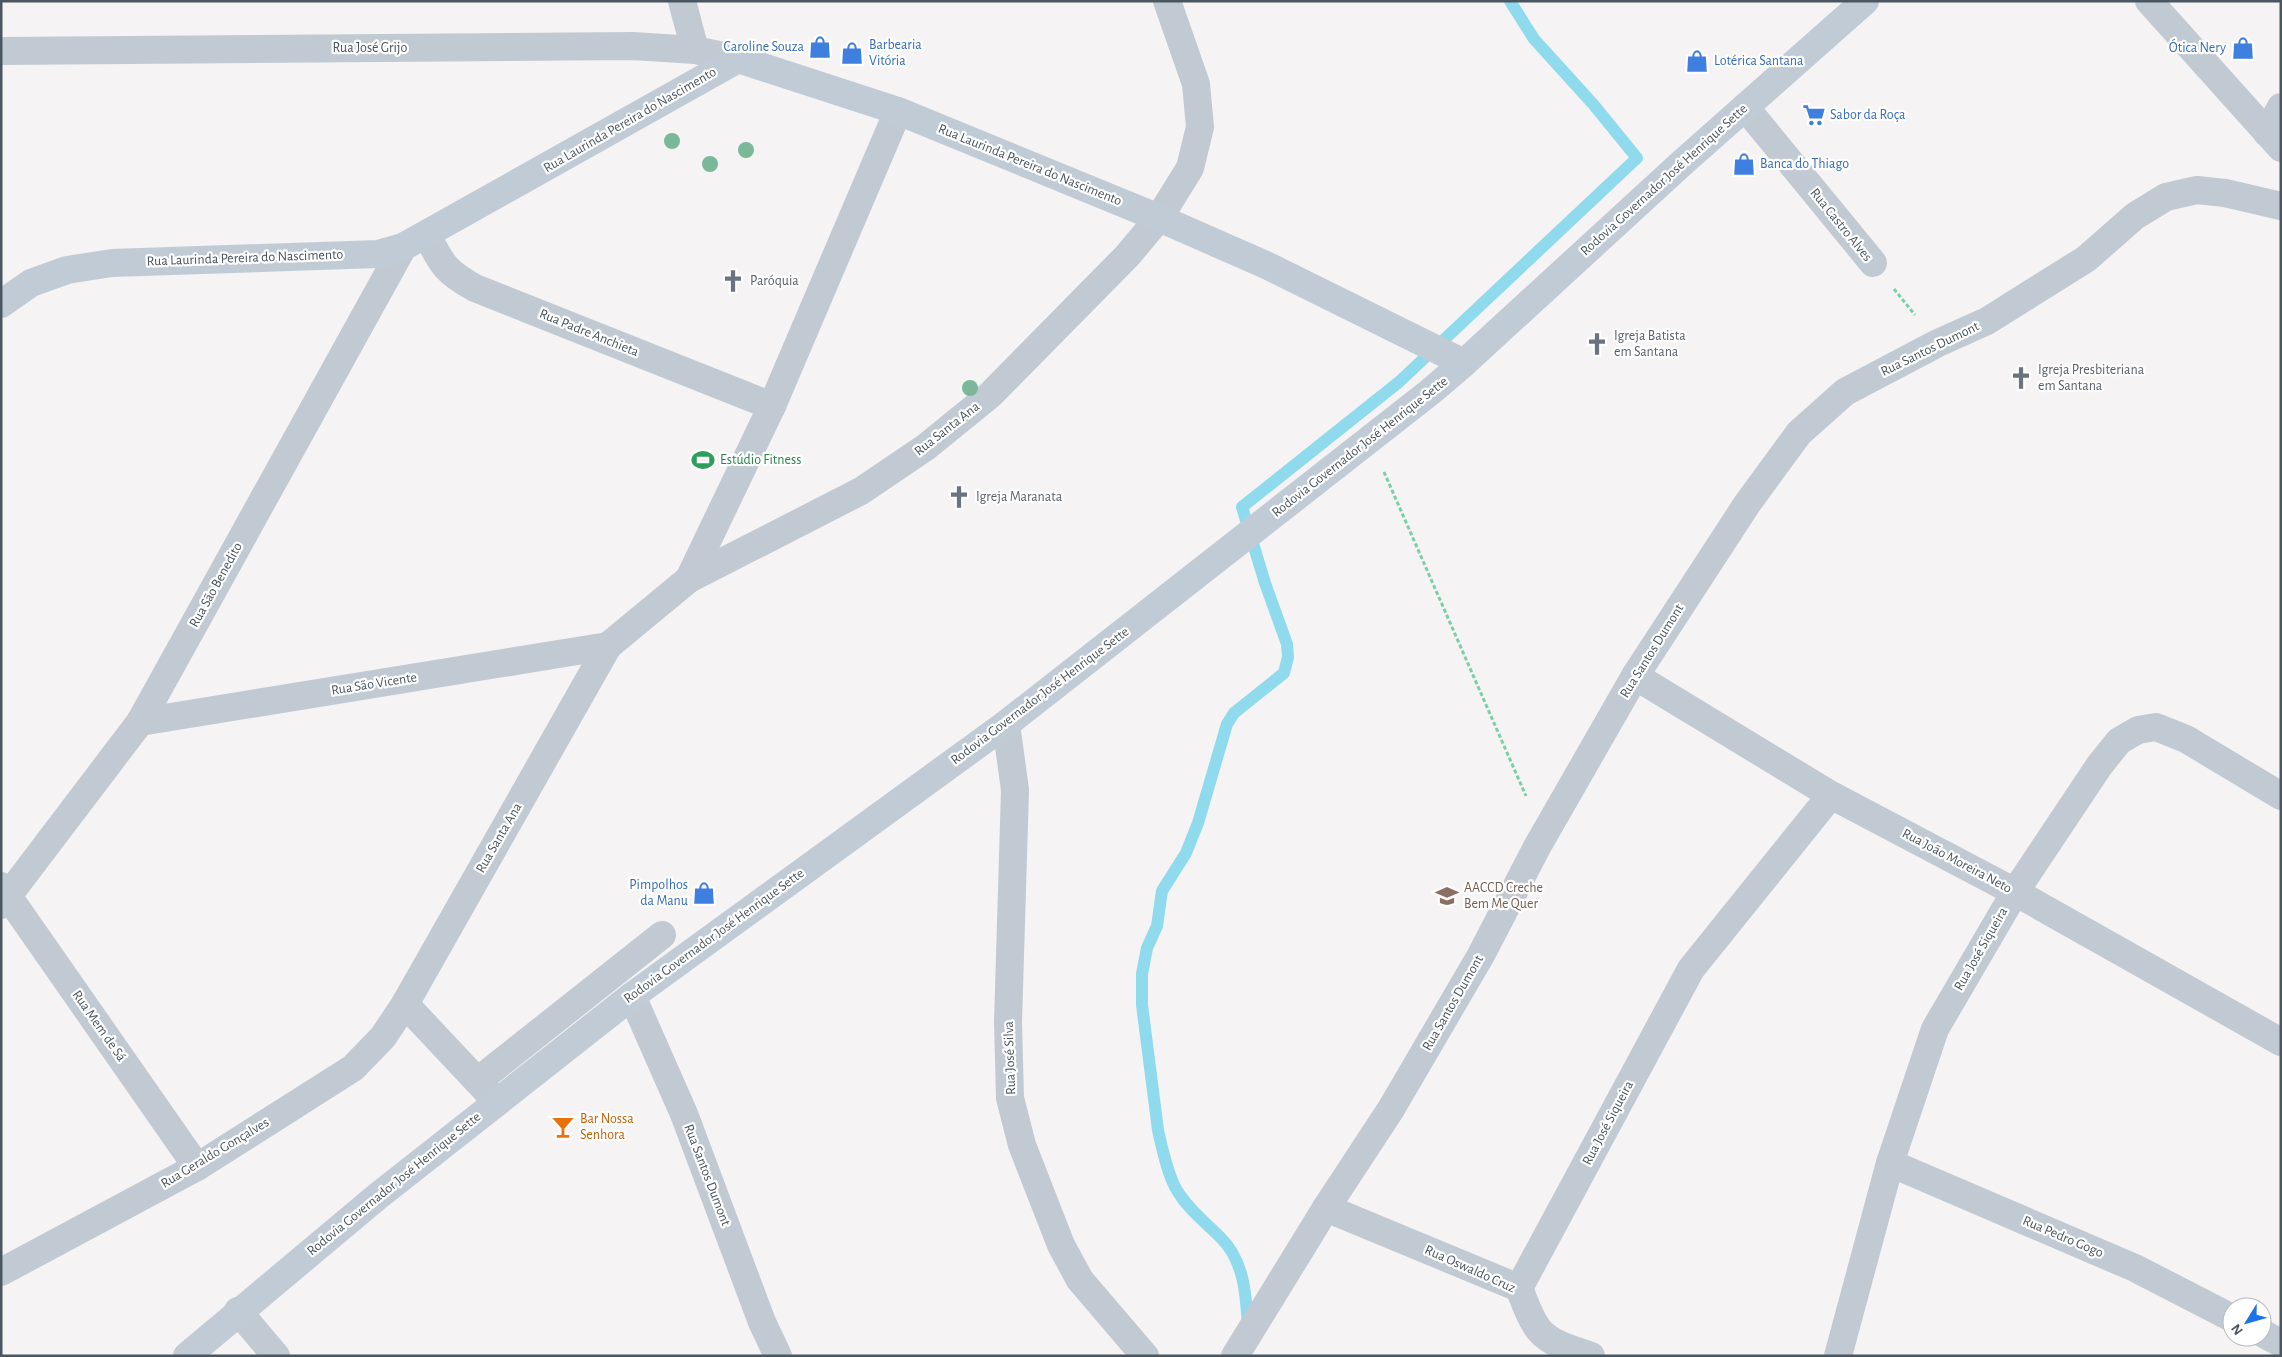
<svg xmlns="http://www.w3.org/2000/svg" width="2282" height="1357" font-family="'Alegreya Sans',sans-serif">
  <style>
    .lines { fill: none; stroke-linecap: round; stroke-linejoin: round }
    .stream { stroke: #90daee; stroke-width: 12 }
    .path { stroke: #7ad0a6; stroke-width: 3; stroke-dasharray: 4 2.5; stroke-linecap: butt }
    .street { stroke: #c1cad2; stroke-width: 28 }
    .secondary { stroke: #c1cbd6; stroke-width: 28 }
    .tree { fill: #7bb799 }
    .labels { text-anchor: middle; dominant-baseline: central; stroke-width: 4.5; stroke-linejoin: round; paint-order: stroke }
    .shop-label { font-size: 14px; fill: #366cbe; stroke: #fff; text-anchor: start }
    .street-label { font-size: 14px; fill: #4a5661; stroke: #fff }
    .worship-label { font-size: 14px; fill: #5b616d; stroke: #fff; text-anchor: start }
    .leisure-label { font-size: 14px; fill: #27864d; stroke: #fff; text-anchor: start }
    .education-label { font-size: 14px; fill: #785e54; stroke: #fff; text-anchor: start }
    .food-label { font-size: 14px; fill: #c56008; stroke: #fff; text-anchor: start }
  </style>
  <rect width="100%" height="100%" fill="#f5f3f3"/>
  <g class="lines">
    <path class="stream" d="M 1248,1326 C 1246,1294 1244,1260 1220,1237 C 1205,1222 1189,1210 1178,1192 C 1168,1177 1162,1148 1158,1130 L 1142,1005 L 1142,974 L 1147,948 L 1157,926 L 1162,891 L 1186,853 L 1198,823 L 1227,724 L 1234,713 L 1284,673 L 1288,657 L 1287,644 L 1265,583 L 1242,507 L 1399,382 L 1637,158 L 1593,104 L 1534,39 L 1510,1"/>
    <g class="path">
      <path d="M 1894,289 L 1915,315"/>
      <path d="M 1384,472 L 1526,796"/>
    </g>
    <g class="street">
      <path d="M 682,1 L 695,50"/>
      <path d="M 2149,1 L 2281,148"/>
      <path d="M 1,51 L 633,46 L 695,50 L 738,59"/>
      <path d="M 1745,107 L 1873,263"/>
      <path d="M 2267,133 L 2281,107"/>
      <path d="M 427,235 C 442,265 446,272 475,288 L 772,406"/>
      <path d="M 689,579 L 772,406 L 898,111"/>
      <path d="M 1635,676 L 1831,795 L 2015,892 L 2281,1042"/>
      <path d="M 140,722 L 608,646"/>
      <path d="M 1006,724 L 1015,790 L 1008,1022 L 1010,1098 L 1022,1145 L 1061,1245 L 1080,1280 L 1145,1356"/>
      <path d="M 1,886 L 197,1167"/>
      <path d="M 1,905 L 140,722 L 403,247"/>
      <path d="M 632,996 L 684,1114 L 762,1322 L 778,1356"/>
      <path d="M 405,1004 L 497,1102"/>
      <path d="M 489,1072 L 662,935"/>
      <path d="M 1890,1163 L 2135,1268 L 2232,1318"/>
      <path d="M 1326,1208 L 1519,1288 C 1524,1300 1528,1313 1535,1324 C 1545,1343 1572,1349 1591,1356"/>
      <path d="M 1,1272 L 197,1167 L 353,1068 L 383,1037 L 405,1004 L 608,646 L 689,579 L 861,491 L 926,447 L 990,395 L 1127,256 L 1159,218 L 1190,168 L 1200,127 L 1196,84 L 1167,1"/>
      <path d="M 1519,1288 L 1691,969 L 1831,795"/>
      <path d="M 238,1311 L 276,1356"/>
      <path d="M 2262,1333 L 2281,1343"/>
      <path d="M 1235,1356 L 1326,1208 L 1391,1109 L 1481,955 L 1537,847 L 1635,676 L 1747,504 L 1799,433 L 1845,392 L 1938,343 L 1987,321 L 2086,259 L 2135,216 L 2166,197 L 2197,190 L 2225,193 L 2281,206"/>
      <path d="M 1838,1356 L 1890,1163 L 1935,1029 L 2015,892 L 2099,766 L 2119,741 L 2138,730 L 2156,727 L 2186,739 L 2281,796"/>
    </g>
    <g class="secondary">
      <path d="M 1,304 L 31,283 L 67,270 L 112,263 L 378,254 L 403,247 L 738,59 L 898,111 L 1159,218 L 1266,265 L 1464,363"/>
      <path d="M 187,1356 L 378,1196 L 632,996 L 1006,724 L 1430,392 L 1464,363 L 1682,163 L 1865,1"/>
    </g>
  </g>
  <g class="tree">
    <circle cx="672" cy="141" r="8"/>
    <circle cx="746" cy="150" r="8"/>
    <circle cx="710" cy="164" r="8"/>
    <circle cx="970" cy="388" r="8"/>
  </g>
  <defs>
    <symbol id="shop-bare" viewBox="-9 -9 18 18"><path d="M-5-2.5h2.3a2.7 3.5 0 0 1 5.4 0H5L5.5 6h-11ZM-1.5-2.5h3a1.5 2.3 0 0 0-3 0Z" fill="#3f7fe0" stroke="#fff" stroke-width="2.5" paint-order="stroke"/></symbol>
    <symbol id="supermarket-bare" viewBox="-9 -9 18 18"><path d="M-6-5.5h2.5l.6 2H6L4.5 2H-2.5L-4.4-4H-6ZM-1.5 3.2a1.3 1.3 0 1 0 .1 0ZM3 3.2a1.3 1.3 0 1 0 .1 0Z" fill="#3f7fe0" stroke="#fff" stroke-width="2.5" paint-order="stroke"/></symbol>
    <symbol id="church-bare" viewBox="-9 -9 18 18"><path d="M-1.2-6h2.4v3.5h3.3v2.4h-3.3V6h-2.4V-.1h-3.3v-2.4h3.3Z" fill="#6b7280" stroke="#fff" stroke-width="2.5" paint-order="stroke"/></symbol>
    <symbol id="stadium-bare" viewBox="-9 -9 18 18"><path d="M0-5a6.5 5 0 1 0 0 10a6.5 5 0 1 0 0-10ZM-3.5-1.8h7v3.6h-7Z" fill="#2e9e5b" stroke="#fff" stroke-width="2.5" paint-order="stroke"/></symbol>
    <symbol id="school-bare" viewBox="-9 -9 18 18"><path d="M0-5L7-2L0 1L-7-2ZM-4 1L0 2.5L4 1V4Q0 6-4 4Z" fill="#8d6e63" stroke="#fff" stroke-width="2.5" paint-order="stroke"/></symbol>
    <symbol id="bar-bare" viewBox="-9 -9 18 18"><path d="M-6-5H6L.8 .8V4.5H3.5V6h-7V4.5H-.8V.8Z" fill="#e8710a" stroke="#fff" stroke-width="2.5" paint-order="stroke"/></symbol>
  </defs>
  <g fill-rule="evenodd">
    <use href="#shop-bare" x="804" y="31" width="32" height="32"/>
    <use href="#shop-bare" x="2227" y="32" width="32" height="32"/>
    <use href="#shop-bare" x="836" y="37" width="32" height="32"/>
    <use href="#shop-bare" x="1681" y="45" width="32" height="32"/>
    <use href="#supermarket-bare" x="1798" y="99" width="32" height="32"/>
    <use href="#shop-bare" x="1728" y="148" width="32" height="32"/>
    <use href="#church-bare" x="717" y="265" width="32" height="32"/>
    <use href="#church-bare" x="1581" y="328" width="32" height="32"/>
    <use href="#church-bare" x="2005" y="362" width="32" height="32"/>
    <use href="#stadium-bare" x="687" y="444" width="32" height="32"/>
    <use href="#church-bare" x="943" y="481" width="32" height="32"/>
    <use href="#shop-bare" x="688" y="877" width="32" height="32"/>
    <use href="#school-bare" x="1431" y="880" width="32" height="32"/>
    <use href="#bar-bare" x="547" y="1111" width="32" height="32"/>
  </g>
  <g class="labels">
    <g class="shop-label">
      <text x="869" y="45">Barbearia<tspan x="869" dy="16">Vitória</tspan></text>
      <text x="804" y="47" text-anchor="end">Caroline Souza</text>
      <text x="2226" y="48" text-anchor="end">Ótica Nery</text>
      <text x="1714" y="61">Lotérica Santana</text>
      <text x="1830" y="115">Sabor da Roça</text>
      <text x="1760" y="164">Banca do Thiago</text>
      <text x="688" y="885" text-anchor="end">Pimpolhos<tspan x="688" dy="16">da Manu</tspan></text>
    </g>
    <g class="street-label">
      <text x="370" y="48">Rua José Grijo</text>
      <text transform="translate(630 120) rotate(-30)">Rua Laurinda Pereira do Nascimento</text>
      <text transform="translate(1030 165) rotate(22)">Rua Laurinda Pereira do Nascimento</text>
      <text transform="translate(1664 180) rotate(-42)">Rodovia Governador José Henrique Sette</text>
      <text transform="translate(1841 225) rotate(51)">Rua Castro Alves</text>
      <text transform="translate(245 258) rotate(-2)">Rua Laurinda Pereira do Nascimento</text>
      <text transform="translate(589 333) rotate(22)">Rua Padre Anchieta</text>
      <text transform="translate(1930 349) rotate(-26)">Rua Santos Dumont</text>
      <text transform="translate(947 429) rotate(-38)">Rua Santa Ana</text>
      <text transform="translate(1360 447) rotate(-38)">Rodovia Governador José Henrique Sette</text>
      <text transform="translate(216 585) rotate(-61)">Rua São Benedito</text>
      <text transform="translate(1652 651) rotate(-58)">Rua Santos Dumont</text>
      <text transform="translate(374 684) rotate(-9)">Rua São Vicente</text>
      <text transform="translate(1040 696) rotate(-37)">Rodovia Governador José Henrique Sette</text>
      <text transform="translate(499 838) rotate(-60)">Rua Santa Ana</text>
      <text transform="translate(1957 861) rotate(28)">Rua João Moreira Neto</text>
      <text transform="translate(714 936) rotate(-36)">Rodovia Governador José Henrique Sette</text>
      <text transform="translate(1981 949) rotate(-60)">Rua José Siqueira</text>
      <text transform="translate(1453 1003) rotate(-60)">Rua Santos Dumont</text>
      <text transform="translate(99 1026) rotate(55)">Rua Mem de Sá</text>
      <text transform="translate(1010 1058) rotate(-92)">Rua José Silva</text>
      <text transform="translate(1608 1123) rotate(-62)">Rua José Siqueira</text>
      <text transform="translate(215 1153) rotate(-31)">Rua Geraldo Gonçalves</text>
      <text transform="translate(707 1175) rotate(69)">Rua Santos Dumont</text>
      <text transform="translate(394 1184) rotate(-39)">Rodovia Governador José Henrique Sette</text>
      <text transform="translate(2063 1237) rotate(23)">Rua Pedro Gogo</text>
      <text transform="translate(1470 1269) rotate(24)">Rua Oswaldo Cruz</text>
    </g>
    <g class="worship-label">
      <text x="750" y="281">Paróquia</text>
      <text x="1614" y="336">Igreja Batista<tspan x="1614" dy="16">em Santana</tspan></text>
      <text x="2038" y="370">Igreja Presbiteriana<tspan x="2038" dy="16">em Santana</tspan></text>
      <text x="976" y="497">Igreja Maranata</text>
    </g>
    <g class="leisure-label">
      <text x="720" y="460">Estúdio Fitness</text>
    </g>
    <g class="education-label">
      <text x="1464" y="888">AACCD Creche<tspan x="1464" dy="16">Bem Me Quer</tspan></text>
    </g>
    <g class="food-label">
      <text x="580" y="1119">Bar Nossa<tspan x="580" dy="16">Senhora</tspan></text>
    </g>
  </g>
  <rect width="2282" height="1357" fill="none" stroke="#4a5661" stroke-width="5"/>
  <g transform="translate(2247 1322) rotate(233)"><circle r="24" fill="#ffffff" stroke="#b7bbc0"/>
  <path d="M0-4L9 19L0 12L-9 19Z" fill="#1a73e8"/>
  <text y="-8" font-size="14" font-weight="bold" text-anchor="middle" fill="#4a5661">N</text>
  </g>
</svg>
